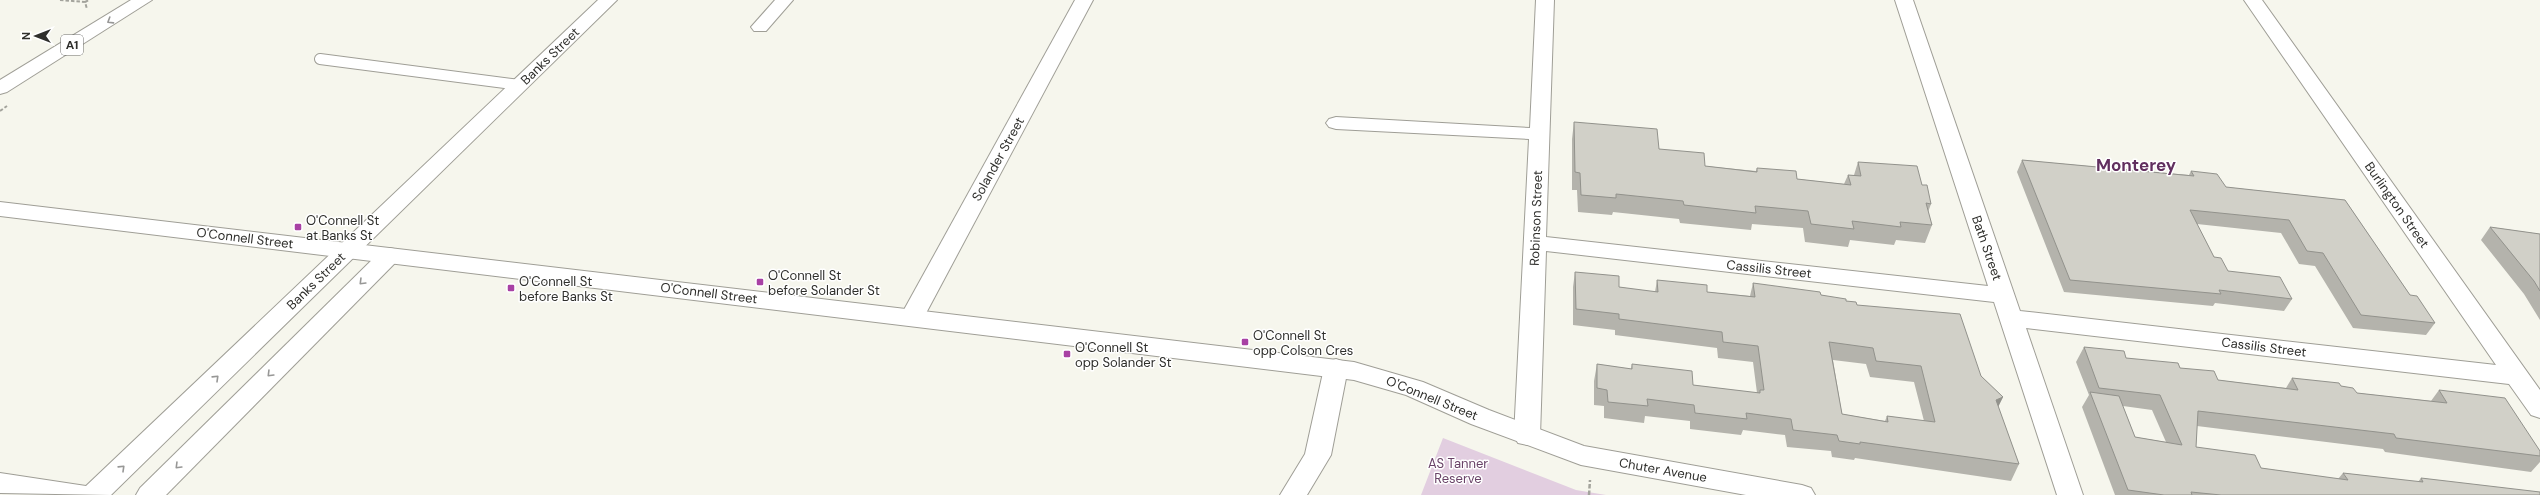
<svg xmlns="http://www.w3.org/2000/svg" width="2540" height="495" font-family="'DM Sans',sans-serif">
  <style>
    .green { fill: #e2cee0 }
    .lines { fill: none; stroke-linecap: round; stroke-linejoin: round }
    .lane-casing { stroke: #9f9e96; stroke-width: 12 }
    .street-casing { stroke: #9f9e96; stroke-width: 2 }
    .secondary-casing { stroke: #9f9e96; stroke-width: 2 }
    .highway-casing { stroke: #9f9e96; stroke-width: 2 }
    .path-far1 { stroke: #a3a39c; stroke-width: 2; stroke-dasharray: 3.5 2; stroke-linecap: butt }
    .path { stroke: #a3a39c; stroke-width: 2.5; stroke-dasharray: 4.5 2; stroke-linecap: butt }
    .lane { stroke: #fff; stroke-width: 10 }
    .street { fill: #fff; fill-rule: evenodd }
    .secondary { fill: #fff; fill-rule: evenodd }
    .highway { fill: #fff; fill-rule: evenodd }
    .wall { fill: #b4b3ac; fill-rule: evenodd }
    .shaded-wall { fill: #92928c }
    .building { fill: #d1d0c8; stroke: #92928c; fill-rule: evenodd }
    .oneway { stroke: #979796 }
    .poi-dot { fill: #a841a4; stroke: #fff; stroke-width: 1.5 }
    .labels { text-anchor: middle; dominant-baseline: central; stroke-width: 3; stroke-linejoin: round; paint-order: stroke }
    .shield { fill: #fff; stroke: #6d6d6b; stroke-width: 1 }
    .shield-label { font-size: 12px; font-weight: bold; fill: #2f2f2c }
    .street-label { font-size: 13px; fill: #2f2f2c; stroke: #fff }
    .poi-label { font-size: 13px; fill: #2f2f2c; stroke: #fff; text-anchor: start }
    .park-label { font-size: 13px; fill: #694267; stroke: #fff }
    .district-label { font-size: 17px; font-weight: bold; fill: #612f5f; stroke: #fff }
  </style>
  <rect width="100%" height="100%" fill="#f6f6ed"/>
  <path class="green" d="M 1443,438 L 1576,490 L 1606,495 L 1421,495 Z"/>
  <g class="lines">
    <defs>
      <path id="lane" d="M 320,59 L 520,85"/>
      <g id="street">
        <path d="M 598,0 L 617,0 L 111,495 L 0,493 L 0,473 L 86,486 Z"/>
        <path d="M 775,0 L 793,0 L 766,31 L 754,31 L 751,27 Z"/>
        <path d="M 1075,0 L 1093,0 L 924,317 L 920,323 L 912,325 L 904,323 L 900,317 Z"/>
        <path d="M 1536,0 L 1554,0 L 1546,237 L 1988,286 L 1895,0 L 1913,0 L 2020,311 L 2496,365 L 2244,0 L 2262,0 L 2540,390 L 2540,418 L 2531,415 L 2509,384 L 2026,328 L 2083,495 L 2057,495 L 1994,302 L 1546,251 L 1540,436 L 1536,443 L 1527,445 L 1518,443 L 1514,436 L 1529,139 L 1336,129 L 1329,127 L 1326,123 L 1329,119 L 1336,117 L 1530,128 Z"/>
        <path d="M 390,248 L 398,250 L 401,255 L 398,260 L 166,495 L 136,495 L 140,488 L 382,250 Z"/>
        <path d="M 1336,359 L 1345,362 L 1348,368 L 1331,455 L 1307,495 L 1280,495 L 1305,454 L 1324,368 L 1327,362 Z"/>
      </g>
      <path id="secondary" d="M 0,202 L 1354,362 L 1423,382 L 1489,410 L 1584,446 L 1802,485 L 1811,488 L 1815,495 L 1746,495 L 1581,465 L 1471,424 L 1406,395 L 1354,380 L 0,216 Z"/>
      <path id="highway" d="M 131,0 L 152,0 L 7,92 L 0,94 L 0,80 Z"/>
    </defs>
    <use href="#lane" class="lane-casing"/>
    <use href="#street" class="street-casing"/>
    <use href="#secondary" class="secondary-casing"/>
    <use href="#highway" class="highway-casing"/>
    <g class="path-far1">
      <path d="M 60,0 L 85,2 L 87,9"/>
      <path d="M 85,2 L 89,0"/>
      <path d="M 0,111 L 7,106"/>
    </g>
    <path class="path" d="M 1589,495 L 1590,480"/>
    <use href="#lane" class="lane"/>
    <use href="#street" class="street"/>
    <use href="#secondary" class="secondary"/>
    <use href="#highway" class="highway"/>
  </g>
  <g class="wall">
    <path d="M 1574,122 L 1659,149 L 1705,166 L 1756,171 L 1757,168 L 1797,179 L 1844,184 L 1848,175 L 1854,175 L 1858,162 L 1922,185 L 1931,204 L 1928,212 L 1932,225 L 1925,243 L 1896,240 L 1894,245 L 1850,240 L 1848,247 L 1805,242 L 1803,228 L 1752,224 L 1751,230 L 1680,223 L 1679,219 L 1613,212 L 1612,215 L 1578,212 L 1577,190 L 1572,190 L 1572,139 Z"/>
    <path d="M 2022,160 L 2189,175 L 2191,171 L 2226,187 L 2345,200 L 2410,295 L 2435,323 L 2426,335 L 2353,328 L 2315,266 L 2299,264 L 2281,233 L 2197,224 L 2214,257 L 2228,271 L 2292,299 L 2284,311 L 2215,303 L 2213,306 L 2064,292 L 2017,172 Z"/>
    <path d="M 2490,227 L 2540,234 L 2540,320 L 2524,294 L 2481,240 Z"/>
    <path d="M 1575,272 L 1619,287 L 1655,292 L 1657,280 L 1707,292 L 1750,296 L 1753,283 L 1821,295 L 1846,301 L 1857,305 L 1981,376 L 2003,397 L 1998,407 L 2019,464 L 2011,481 L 1855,458 L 1854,460 L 1832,457 L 1831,451 L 1787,447 L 1785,435 L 1743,430 L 1741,435 L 1690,429 L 1690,421 L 1645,416 L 1644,423 L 1604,418 L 1604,406 L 1594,405 L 1594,381 L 1597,364 L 1631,369 L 1632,364 L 1693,385 L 1757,393 L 1753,362 L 1718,358 L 1717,348 L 1615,335 L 1615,330 L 1573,325 L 1573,287 ZM 1833,360 L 1866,364 L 1870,377 L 1914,382 L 1924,421 L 1887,416 L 1885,421 L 1842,414 Z"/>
    <path d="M 2084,347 L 2126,358 L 2180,368 L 2218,380 L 2286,388 L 2292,378 L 2341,386 L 2357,393 L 2431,401 L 2439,390 L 2540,451 L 2540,462 L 2531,472 L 2385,452 L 2383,449 L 2197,426 L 2196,447 L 2261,468 L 2338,479 L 2343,473 L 2418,482 L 2421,478 L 2540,495 L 2115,495 L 2082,407 L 2089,395 L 2076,362 ZM 2123,406 L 2152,410 L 2166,442 L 2135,437 Z"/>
  </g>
  <path class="shaded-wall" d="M 2003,397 L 1995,413 L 1996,400 Z"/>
  <g class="building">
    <path d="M 1574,122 L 1657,129 L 1659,149 L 1704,153 L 1705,166 L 1757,172 L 1757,168 L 1796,171 L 1797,179 L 1851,185 L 1848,175 L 1861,176 L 1858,162 L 1917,166 L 1922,185 L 1927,185 L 1931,204 L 1926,203 L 1932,225 L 1900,222 L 1901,227 L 1852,221 L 1854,229 L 1811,224 L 1808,211 L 1755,206 L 1756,213 L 1684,205 L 1683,201 L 1616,194 L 1616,198 L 1581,195 L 1580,173 L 1575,172 Z"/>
    <path d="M 2022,160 L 2194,176 L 2191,171 L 2217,174 L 2226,187 L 2345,200 L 2410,295 L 2417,296 L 2435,323 L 2361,315 L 2323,253 L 2307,251 L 2289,220 L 2190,210 L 2214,257 L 2221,258 L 2228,271 L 2280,277 L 2292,299 L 2219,290 L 2221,294 L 2070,280 Z"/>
    <path d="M 2490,227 L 2540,234 L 2540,291 L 2534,281 Z"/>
    <path d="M 1575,272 L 1619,276 L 1619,287 L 1658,292 L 1657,280 L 1707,285 L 1707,292 L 1755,297 L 1753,283 L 1820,292 L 1821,295 L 1846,299 L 1846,301 L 1856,302 L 1857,305 L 1960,314 L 1981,376 L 2003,397 L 1996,400 L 2019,464 L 1860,442 L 1860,444 L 1839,441 L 1837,435 L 1793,430 L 1791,419 L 1746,413 L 1747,419 L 1695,413 L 1694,405 L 1647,399 L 1648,406 L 1608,402 L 1607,390 L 1597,388 L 1597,364 L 1632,369 L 1632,364 L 1692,371 L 1693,385 L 1760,393 L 1760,390 L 1764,390 L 1758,346 L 1723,342 L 1722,332 L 1619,319 L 1619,314 L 1576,309 ZM 1829,342 L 1873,348 L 1876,361 L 1921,366 L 1935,422 L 1887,416 L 1888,422 L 1842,414 Z"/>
    <path d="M 2084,347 L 2124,351 L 2126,358 L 2178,363 L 2180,368 L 2214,371 L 2218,380 L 2298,390 L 2292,378 L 2339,383 L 2341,386 L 2353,388 L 2357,393 L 2447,403 L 2439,390 L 2505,398 L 2540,451 L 2540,456 L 2396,438 L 2394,434 L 2198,411 L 2196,447 L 2255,455 L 2261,468 L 2348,480 L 2343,473 L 2423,482 L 2421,478 L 2540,492 L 2540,495 L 2221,495 L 2191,492 L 2192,495 L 2164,495 L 2128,490 L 2090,392 L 2119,396 L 2135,437 L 2182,445 L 2160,395 L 2099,388 Z"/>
  </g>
  <defs><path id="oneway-chevron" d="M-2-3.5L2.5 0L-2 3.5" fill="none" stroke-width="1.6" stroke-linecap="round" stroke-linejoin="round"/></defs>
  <g class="oneway">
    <use href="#oneway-chevron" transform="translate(110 21) rotate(148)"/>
    <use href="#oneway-chevron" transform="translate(362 282) rotate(135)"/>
    <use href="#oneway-chevron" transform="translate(270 374) rotate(135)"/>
    <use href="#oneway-chevron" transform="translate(216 378) rotate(-44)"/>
    <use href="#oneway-chevron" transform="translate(178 466) rotate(135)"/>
    <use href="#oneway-chevron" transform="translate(122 468) rotate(-44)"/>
  </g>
  <g class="poi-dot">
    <rect x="294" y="223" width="8" height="8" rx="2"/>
    <rect x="756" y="278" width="8" height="8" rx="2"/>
    <rect x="507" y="284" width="8" height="8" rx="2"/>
    <rect x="1241" y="338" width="8" height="8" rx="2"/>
    <rect x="1063" y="350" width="8" height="8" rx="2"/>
  </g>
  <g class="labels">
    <rect class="shield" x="61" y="35" width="22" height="20" rx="3"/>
    <g class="shield-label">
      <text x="72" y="45">A1</text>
    </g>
    <g class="street-label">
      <text transform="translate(550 56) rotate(-44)">Banks Street</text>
      <text transform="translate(998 159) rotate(-61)">Solander Street</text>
      <text transform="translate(2397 205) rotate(55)">Burlington Street</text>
      <text transform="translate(1536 218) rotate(-88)">Robinson Street</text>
      <text transform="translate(245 238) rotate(7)">O'Connell Street</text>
      <text transform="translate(1987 248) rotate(71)">Bath Street</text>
      <text transform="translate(1769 269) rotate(6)">Cassilis Street</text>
      <text transform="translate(316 281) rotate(-44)">Banks Street</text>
      <text transform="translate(709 293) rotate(7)">O'Connell Street</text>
      <text transform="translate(2264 347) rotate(7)">Cassilis Street</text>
      <text transform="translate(1432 398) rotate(22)">O'Connell Street</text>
      <text transform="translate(1663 470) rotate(10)">Chuter Avenue</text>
    </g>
    <g class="poi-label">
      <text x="306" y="220">O'Connell St<tspan x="306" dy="15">at Banks St</tspan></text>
      <text x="768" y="275">O'Connell St<tspan x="768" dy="15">before Solander St</tspan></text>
      <text x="519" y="281">O'Connell St<tspan x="519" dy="15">before Banks St</tspan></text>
      <text x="1253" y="335">O'Connell St<tspan x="1253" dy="15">opp Colson Cres</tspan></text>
      <text x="1075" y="347">O'Connell St<tspan x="1075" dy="15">opp Solander St</tspan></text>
    </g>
    <g class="park-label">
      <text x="1458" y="463">AS Tanner<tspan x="1458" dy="15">Reserve</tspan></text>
    </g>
    <g class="district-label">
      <text x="2136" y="165">Monterey</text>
    </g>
  </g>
  <g transform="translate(36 36) rotate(270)" stroke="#ffffff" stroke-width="3" paint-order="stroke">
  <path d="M0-3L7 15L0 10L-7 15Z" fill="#2f2f2c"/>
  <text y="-6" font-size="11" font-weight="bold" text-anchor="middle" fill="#2f2f2c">N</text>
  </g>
</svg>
